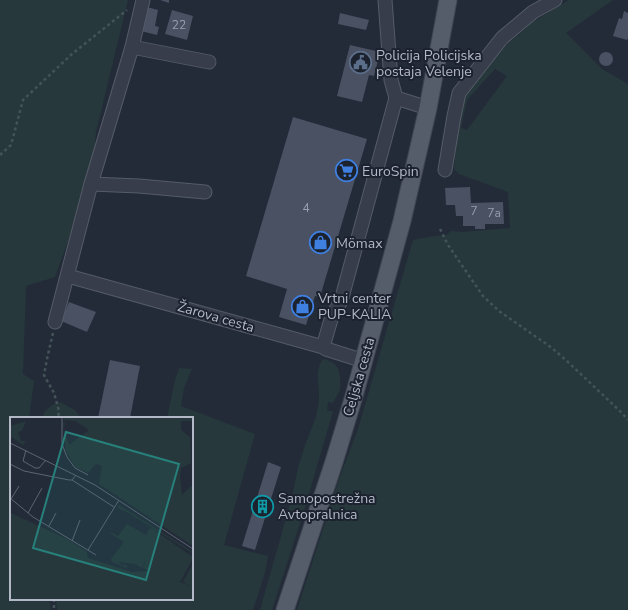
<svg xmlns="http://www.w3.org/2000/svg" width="628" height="610" font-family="'Nunito Sans',sans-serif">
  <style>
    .green { fill: #26383b; fill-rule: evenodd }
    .building { fill: #495162 }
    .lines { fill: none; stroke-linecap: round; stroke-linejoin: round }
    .minor-casing { stroke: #555b68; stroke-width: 15 }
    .major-casing { stroke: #404653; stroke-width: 19 }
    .path { stroke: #435358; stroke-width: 2.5; stroke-dasharray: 3 3; stroke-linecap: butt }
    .minor { stroke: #373d4a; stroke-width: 13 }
    .major { stroke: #555c6a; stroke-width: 17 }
    .labels { text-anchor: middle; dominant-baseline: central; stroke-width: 4; stroke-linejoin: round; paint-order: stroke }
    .number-label { font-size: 12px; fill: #989ead }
    .poi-label { font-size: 14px; fill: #b2b8c6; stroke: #1c222e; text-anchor: start }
    .street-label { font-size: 14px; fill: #b2b8c6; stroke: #1c222e }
    .inset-road { fill: none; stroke: #5c6371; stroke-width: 1 }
    .view { fill: #27807b; fill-opacity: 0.15; stroke: #27807b; stroke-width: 2 }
    .inset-edge { fill: none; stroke: #b2b8c6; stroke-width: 2 }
  </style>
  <rect width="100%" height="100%" fill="#232b39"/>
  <g class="green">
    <path d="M 0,0 L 128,0 L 96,132 L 94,155 L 74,225 L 55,277 L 26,286 L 23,374 L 34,381 L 29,418 L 11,418 L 11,599 L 49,599 L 51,610 L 0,610 Z"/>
    <path d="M 569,0 L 613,0 L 566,33 L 602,69 L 628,84 L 628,610 L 297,610 L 339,479 L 358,429 L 413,240 L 435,236 L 446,235 L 451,231 L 462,232 L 510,228 L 508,192 L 459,174 L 454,169 L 457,139 L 463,95 L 508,43 L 520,34 L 531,23 ZM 495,69 L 507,76 L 467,130 L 461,128 L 467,100 Z"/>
    <path d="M 323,359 C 335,361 340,368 340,379 C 340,382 341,386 340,389 C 338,394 335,399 333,403 L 328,402 L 327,411 L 333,411 L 304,511 L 272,610 L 260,610 L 292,497 L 298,468 L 305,445 L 316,417 L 319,401 L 319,392 L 318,381 L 318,371 L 320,364 Z"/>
    <path d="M 179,368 L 192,369 L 184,388 L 181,406 L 255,434 L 224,545 L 268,556 L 265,573 L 253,610 L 57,610 L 56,599 L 192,599 L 192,418 L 167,418 L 175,380 Z"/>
    <path d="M 60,402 L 75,410 L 81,418 L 43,418 L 44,412 L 54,404 Z"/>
  </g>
  <g class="building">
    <path d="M 160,0 L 169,0 L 169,3 Z"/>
    <path d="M 147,7 L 158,10 L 155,26 L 159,27 L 157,35 L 141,31 Z"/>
    <path d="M 172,10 L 193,16 L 187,40 L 165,34 Z"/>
    <path d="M 624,11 L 628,13 L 628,38 L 627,40 L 613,36 L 619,18 L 622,19 Z"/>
    <path d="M 340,13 L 369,20 L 366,30 L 338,24 Z"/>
    <path d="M 350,45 L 380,52 L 374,76 L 369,75 L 362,102 L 337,96 Z"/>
    <circle cx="606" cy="59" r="7"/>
    <path d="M 293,117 L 367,139 L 320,297 L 315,296 L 306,325 L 279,317 L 287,289 L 246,276 Z"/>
    <path d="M 470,187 L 471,203 L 503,202 L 504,224 L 485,224 L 485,229 L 475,229 L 475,226 L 463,226 L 463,216 L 456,216 L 455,205 L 446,205 L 445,188 Z"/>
    <path d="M 69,302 L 96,312 L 87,332 L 61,321 Z"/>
    <path d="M 110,360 L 140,366 L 130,418 L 98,418 Z"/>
    <path d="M 268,462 L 281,467 L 255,550 L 242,546 Z"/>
  </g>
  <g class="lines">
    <defs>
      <g id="minor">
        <path d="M 385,0 L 391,80 L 396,98 L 428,108"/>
        <path d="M 132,47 L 209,62"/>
        <path d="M 445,170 L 454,116 L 459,93 L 502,38 L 533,12 L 555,0"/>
        <path d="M 91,184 L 139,186 L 205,192"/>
        <path d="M 68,276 L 323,347 L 326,349 L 364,361"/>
        <path d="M 55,322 L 91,184 L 132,47 L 143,0"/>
        <path d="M 323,347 L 332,316 L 341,301 L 396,98"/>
      </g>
      <path id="major" d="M 285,610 L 334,462 L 354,396 L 402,221 L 428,108 L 448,0"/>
    </defs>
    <use href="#minor" class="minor-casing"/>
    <use href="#major" class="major-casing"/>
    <g class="path">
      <path d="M 0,155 L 11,145 L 23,100 L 72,54 L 127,10"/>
      <path d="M 440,229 L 448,245 L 483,296 L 499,311 L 552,348 L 568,362 L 622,413 L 628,420"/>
      <path d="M 53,333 L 47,359 L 44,375 L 54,393 L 59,411 L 58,418"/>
      <path d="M 54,599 L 54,610"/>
    </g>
    <use href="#minor" class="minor"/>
    <use href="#major" class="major"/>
  </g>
  <defs>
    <symbol id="civic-ring" viewBox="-11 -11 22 22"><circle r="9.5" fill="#1c222e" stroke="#5c6f8a" stroke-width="1.5"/><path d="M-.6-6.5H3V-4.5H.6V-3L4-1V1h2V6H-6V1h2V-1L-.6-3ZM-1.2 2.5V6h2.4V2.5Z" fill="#5c6f8a"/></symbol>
    <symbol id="supermarket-ring" viewBox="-11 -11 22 22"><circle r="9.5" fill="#1c222e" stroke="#3f7fe0" stroke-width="1.5"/><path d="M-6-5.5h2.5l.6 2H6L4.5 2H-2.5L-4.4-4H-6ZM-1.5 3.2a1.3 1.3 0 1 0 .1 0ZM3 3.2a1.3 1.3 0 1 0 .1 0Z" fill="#3f7fe0"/></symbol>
    <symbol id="shop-ring" viewBox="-11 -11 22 22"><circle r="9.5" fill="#1c222e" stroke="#3f7fe0" stroke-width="1.5"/><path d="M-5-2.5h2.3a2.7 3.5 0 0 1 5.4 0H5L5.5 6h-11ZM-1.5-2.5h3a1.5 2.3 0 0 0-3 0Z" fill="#3f7fe0"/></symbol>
    <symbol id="building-ring" viewBox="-11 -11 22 22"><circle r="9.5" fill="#1c222e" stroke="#0f9aa8" stroke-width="1.5"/><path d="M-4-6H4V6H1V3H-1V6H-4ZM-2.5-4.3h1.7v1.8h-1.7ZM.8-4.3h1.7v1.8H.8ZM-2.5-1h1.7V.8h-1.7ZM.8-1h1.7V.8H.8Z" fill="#0f9aa8"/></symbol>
  </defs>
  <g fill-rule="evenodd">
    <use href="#civic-ring" x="348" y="50" width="25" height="25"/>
    <use href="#supermarket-ring" x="334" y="158" width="25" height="25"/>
    <use href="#shop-ring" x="308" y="230" width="25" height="25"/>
    <use href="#shop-ring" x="290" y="294" width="25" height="25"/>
    <use href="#building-ring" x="250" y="494" width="25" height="25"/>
  </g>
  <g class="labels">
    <g class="number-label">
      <text x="179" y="25">22</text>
      <text x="306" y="208">4</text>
      <text x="474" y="211">7</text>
      <text x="494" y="213">7a</text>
    </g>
    <g class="poi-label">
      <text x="376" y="55">Policija Policijska<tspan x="376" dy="16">postaja Velenje</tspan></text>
      <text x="362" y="171">EuroSpin</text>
      <text x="336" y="243">Mömax</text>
      <text x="318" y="298">Vrtni center<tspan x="318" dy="16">PUP-KALIA</tspan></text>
      <text x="278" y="498">Samopostrežna<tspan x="278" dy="16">Avtopralnica</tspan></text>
    </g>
    <g class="street-label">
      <text transform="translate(216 317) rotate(16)">Žarova cesta</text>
      <text transform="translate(359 377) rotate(-74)">Celjska cesta</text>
    </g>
  </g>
  <g transform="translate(10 417)">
    <rect width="183" height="183" fill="#232b39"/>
    <path d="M 54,0 L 183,0 L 183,4 L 171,4 L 171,13 L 180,20 L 181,46 L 171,51 L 170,58 L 172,78 L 183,67 L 183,129 L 89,67 L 92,49 L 86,47 L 78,56 L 65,50 L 56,34 L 53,6 L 55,5 L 54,12 L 59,28 L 79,13 L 66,4 L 54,3 ZM 16,4 L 12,14 L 8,15 L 11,24 L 16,24 L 13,28 L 0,19 L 0,9 ZM 109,88 L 183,135 L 183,141 L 170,165 L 139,153 L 180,169 L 173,165 L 183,147 L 183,183 L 0,183 L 1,96 L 57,122 L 77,135 L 78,141 L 122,155 L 139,154 L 133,151 L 136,142 L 132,151 L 125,147 L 109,145 L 111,148 L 117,148 L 117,151 L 102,145 L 101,142 L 114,125 L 101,117 L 101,115 L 108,119 L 117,107 L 136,118 L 140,111 L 143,112 L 181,139 L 182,136 L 117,95 L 107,91 Z" fill="#26383b"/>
    <path class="inset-road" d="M 52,0 L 52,27 L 57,40 L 65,51 L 78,58M 0,26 L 85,68 L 183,132M 16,33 L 13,44 L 25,51 L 29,51 L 36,43M 0,47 L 14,54 L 59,63 L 62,63 L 66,58M 62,63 L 104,90M 0,81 L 23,100 L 86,138M 1,82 L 9,69M 18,96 L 32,71M 39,109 L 46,96M 62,124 L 70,103M 78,133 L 109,83"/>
    <path class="view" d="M 56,15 L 169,47 L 136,163 L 23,131 Z"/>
    <rect width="183" height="183" class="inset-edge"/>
  </g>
</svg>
